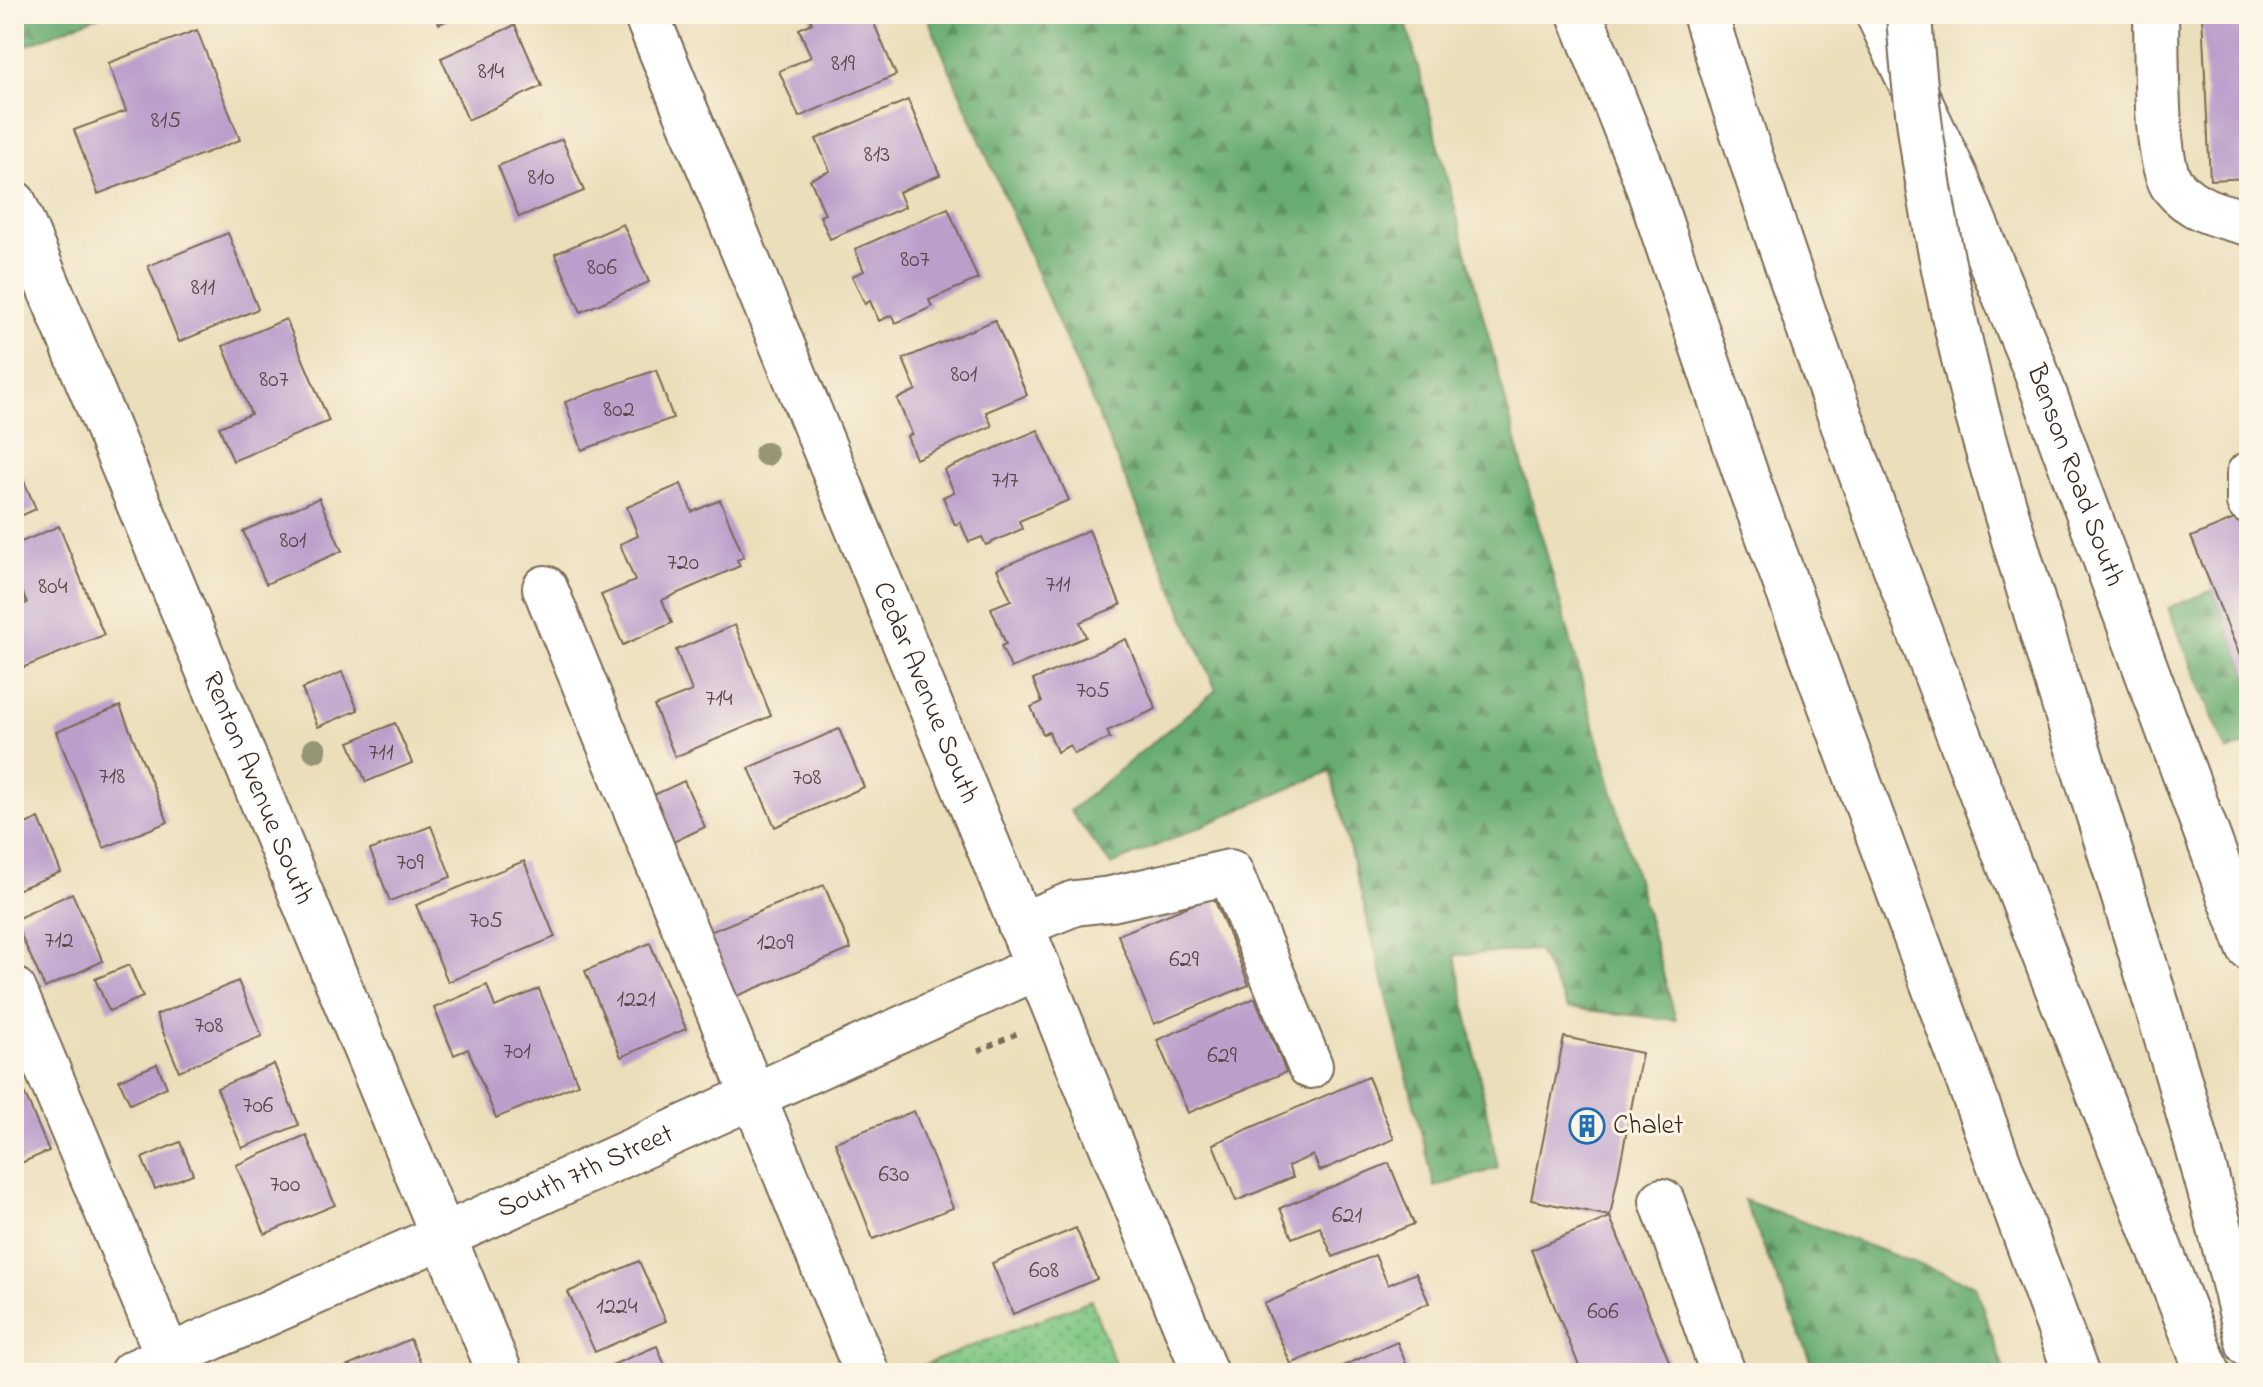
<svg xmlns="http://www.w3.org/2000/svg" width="2263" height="1387" font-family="'Indie Flower',sans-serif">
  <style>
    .grass { fill: url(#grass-dots); stroke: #5e7850; stroke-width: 2 }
    .forest { fill: url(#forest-firs); stroke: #526b48; stroke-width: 2 }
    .building { fill: #ba9fcb }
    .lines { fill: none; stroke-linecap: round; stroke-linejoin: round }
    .minor-casing { stroke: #796955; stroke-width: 48 }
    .highway-casing { stroke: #796955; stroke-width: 48 }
    .path { stroke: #796955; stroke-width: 5; stroke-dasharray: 6 6; stroke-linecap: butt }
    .minor { stroke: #fff; stroke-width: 44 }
    .highway { stroke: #fff; stroke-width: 44 }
    .highway-bridge-casing { stroke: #796955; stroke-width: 48; stroke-linecap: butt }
    .highway-bridge { stroke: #fff; stroke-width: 44 }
    .tree { fill: #969575 }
    .labels { text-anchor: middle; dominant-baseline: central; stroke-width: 6; stroke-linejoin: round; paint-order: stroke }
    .number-label { font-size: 24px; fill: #5b4749 }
    .street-label { font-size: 28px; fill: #3b2a1e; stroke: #fcf5e5 }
    .poi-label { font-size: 28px; fill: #3b2a1e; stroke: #fcf5e5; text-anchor: start }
  </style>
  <defs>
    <pattern id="grass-dots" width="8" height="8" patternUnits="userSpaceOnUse" patternTransform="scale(2)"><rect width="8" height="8" fill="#80c783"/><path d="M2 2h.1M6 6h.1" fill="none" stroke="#6aa26b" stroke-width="1.8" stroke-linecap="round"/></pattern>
    <pattern id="forest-firs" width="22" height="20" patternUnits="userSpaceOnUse" patternTransform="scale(2)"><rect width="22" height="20" fill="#68ac71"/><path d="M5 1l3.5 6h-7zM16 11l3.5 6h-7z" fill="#578c5c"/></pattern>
  </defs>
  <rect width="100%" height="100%" fill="#fcf5e5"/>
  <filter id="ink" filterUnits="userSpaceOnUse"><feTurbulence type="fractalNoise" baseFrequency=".0125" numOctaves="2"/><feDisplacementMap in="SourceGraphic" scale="16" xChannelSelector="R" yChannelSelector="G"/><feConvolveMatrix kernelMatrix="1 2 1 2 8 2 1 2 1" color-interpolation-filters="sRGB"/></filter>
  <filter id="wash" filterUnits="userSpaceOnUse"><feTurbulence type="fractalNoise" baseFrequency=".006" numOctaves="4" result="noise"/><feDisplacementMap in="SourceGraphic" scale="32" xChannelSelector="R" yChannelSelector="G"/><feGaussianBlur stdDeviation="1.8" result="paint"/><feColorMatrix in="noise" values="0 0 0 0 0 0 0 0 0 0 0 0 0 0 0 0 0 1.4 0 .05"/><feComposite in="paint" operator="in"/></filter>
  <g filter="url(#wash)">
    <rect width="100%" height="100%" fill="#ebdeba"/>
    <path class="grass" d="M 1091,1300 L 1118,1373 L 903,1373 Z"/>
    <g class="forest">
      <path d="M 14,14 L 103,14 L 14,50 Z"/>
      <path d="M 926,14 L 1404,14 L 1527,483 L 1676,1020 L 1568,1008 L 1537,950 L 1455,955 L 1498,1168 L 1435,1187 L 1330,771 L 1111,865 L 1070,811 L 1216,690 Z"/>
      <path d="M 2213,590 L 2249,678 L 2249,743 L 2227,752 L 2168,608 Z"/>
      <path d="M 1744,1200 L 1975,1285 L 2005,1373 L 1816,1373 Z"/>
    </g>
    <g id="blocks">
      <g class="building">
        <path d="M 435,14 L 461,14 L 439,24 Z"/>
        <path d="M 808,14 L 870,14 L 896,75 L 799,117 L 779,71 L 811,57 L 799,29 L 812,23 Z"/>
        <path d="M 2202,14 L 2249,14 L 2249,178 L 2210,180 Z"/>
        <path d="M 515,25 L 542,86 L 468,120 L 441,58 Z"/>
        <path d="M 197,30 L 240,140 L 98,194 L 74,130 L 126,111 L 108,63 Z"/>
        <path d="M 908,100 L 940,175 L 899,192 L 905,207 L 830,239 L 820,216 L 825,214 L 810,179 L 830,171 L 816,139 Z"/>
        <path d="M 562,139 L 584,191 L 519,217 L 498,166 Z"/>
        <path d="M 948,208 L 978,279 L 929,300 L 932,307 L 896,323 L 892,315 L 879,321 L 870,301 L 865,304 L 852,276 L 864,271 L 855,249 Z"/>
        <path d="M 623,224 L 649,282 L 581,312 L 555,254 Z"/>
        <path d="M 228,233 L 258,309 L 179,342 L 148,266 Z"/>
        <path d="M 286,319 L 329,421 L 233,461 L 219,427 L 251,414 L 223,346 Z"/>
        <path d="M 995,320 L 1027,395 L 986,412 L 992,426 L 916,459 L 907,436 L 912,434 L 897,399 L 916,390 L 903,359 Z"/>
        <path d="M 656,370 L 673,418 L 582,450 L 565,402 Z"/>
        <path d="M 1038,430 L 1069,500 L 1019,521 L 1022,529 L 986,545 L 982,537 L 969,542 L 960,522 L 955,525 L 943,497 L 954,492 L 944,470 Z"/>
        <path d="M 14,458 L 36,509 L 14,519 Z"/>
        <path d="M 681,484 L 692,512 L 720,500 L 744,557 L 737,560 L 740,566 L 662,600 L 672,623 L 623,645 L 601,595 L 635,581 L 620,544 L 638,536 L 627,507 Z"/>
        <path d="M 319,498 L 342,551 L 266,584 L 243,531 Z"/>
        <path d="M 2249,513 L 2249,678 L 2191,537 Z"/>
        <path d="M 59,526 L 104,635 L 22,668 L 14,648 L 14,609 L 27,603 L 14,571 L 14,545 Z"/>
        <path d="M 1089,530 L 1121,605 L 1080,622 L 1086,637 L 1011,668 L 1001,646 L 1006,644 L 991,608 L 1011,600 L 997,569 Z"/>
        <path d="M 735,625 L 771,716 L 675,757 L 654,706 L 692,691 L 676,650 Z"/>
        <path d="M 1126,639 L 1156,709 L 1107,731 L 1110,738 L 1074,754 L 1070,745 L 1057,752 L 1049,732 L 1043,734 L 1031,707 L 1042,702 L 1033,680 Z"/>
        <path d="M 342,672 L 358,710 L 318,727 L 302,689 Z"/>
        <path d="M 120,706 L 168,822 L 104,848 L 56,732 Z"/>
        <path d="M 395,723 L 412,763 L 366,782 L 349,742 Z"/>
        <path d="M 839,729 L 864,787 L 775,827 L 749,768 Z"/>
        <path d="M 684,781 L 705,827 L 665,846 L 643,800 Z"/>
        <path d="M 39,818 L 61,872 L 14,891 L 14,829 Z"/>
        <path d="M 431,826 L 451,877 L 390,901 L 370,850 Z"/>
        <path d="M 524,861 L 555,937 L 448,982 L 416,905 Z"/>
        <path d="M 824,885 L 851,949 L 727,1000 L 700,936 Z"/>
        <path d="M 72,893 L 103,961 L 45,988 L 14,920 Z"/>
        <path d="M 1213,896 L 1249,985 L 1154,1024 L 1118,935 Z"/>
        <path d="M 650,943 L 686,1029 L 621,1057 L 585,971 Z"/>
        <path d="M 129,965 L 143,997 L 109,1011 L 95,979 Z"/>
        <path d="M 238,981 L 262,1036 L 179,1071 L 156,1015 Z"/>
        <path d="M 487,985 L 495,1007 L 539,989 L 578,1084 L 496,1118 L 468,1049 L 454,1055 L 434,1008 Z"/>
        <path d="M 1255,998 L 1286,1072 L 1188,1113 L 1157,1040 Z"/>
        <path d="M 1564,1037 L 1642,1053 L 1610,1216 L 1531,1200 Z"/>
        <path d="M 157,1064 L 167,1087 L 130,1104 L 119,1080 Z"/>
        <path d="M 274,1064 L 299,1125 L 242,1148 L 217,1088 Z"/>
        <path d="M 1368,1077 L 1394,1139 L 1320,1171 L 1313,1155 L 1288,1166 L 1293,1177 L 1236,1201 L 1213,1144 Z"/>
        <path d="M 24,1092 L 49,1151 L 14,1166 L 14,1097 Z"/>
        <path d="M 914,1111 L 953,1208 L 873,1239 L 835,1142 Z"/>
        <path d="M 306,1135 L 335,1205 L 265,1234 L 236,1165 Z"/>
        <path d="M 180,1142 L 193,1174 L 155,1189 L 142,1158 Z"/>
        <path d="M 1389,1163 L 1414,1224 L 1333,1257 L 1320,1227 L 1292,1238 L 1280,1208 Z"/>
        <path d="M 1610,1217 L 1674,1373 L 1582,1373 L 1531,1250 Z"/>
        <path d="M 1076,1228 L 1097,1279 L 1013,1314 L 992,1263 Z"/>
        <path d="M 1375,1255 L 1388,1285 L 1416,1273 L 1429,1303 L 1291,1364 L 1264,1304 Z"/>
        <path d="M 639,1261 L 666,1321 L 595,1352 L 568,1292 Z"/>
        <path d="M 410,1339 L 425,1373 L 332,1373 Z"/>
        <path d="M 1397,1342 L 1410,1373 L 1327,1373 Z"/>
        <path d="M 657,1346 L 668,1373 L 593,1373 Z"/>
      </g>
    </g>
  </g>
  <g filter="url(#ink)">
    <use href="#blocks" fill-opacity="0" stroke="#796955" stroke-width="2"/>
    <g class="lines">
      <defs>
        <g id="minor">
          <path id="s1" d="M 646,14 L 1205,1373"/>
          <path id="s2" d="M 1878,14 L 1956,178 L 2034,366 L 2249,948"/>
          <path d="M 2156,14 C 2157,48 2154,162 2173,186 C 2192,210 2220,216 2249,223"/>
          <path id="s3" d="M 14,203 L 500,1373"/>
          <path d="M 2249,474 L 2249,502"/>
          <path d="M 545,588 L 867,1373"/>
          <path d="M 1020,925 L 1075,903 L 1111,899 L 1230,872 L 1310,1066"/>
          <path d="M 14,990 L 175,1373"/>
          <path d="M 1662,1201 L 1723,1373"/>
          <path id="s4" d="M 132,1373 L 477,1221 L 1038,967"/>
        </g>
        <g id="highway">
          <path d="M 1580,14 L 1643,172 L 1748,481 L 2076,1373"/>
          <path d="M 1705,14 C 1848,476 2034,923 2208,1373"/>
          <path d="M 1977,412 C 2064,724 2175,1029 2249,1345"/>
        </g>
      </defs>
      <use href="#minor" class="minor-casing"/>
      <use href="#highway" class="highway-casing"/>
      <path class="path" d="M 978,1051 L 1021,1032"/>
      <use href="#minor" class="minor"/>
      <use href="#highway" class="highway"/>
      <defs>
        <path id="highway-bridge" d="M 1909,14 C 1917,149 1944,281 1977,412"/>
      </defs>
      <use href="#highway-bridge" class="highway-bridge-casing"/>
      <use href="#highway-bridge" class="highway-bridge"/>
    </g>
    <g class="tree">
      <circle cx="766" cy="454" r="12"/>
      <circle cx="315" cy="750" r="12"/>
    </g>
  </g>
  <defs>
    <symbol id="building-ring" viewBox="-11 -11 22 22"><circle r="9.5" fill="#fcf5e5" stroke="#1f6fb2" stroke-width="1.5"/><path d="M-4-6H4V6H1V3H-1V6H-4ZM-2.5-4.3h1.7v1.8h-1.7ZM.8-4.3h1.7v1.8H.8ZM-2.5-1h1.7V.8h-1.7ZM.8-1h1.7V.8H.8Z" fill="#1f6fb2"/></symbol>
  </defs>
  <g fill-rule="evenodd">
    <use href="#building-ring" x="1567" y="1106" width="40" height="40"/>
  </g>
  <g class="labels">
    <g class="number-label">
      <text x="843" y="64">819</text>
      <text x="491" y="72">814</text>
      <text x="166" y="121">815</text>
      <text x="877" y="155">813</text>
      <text x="541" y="178">810</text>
      <text x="915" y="260">807</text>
      <text x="602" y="268">806</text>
      <text x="203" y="288">811</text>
      <text x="964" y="375">801</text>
      <text x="274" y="380">807</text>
      <text x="619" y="410">802</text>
      <text x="1005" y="481">717</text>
      <text x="293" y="541">801</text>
      <text x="683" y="563">720</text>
      <text x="1058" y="585">711</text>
      <text x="53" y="587">804</text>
      <text x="1093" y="691">705</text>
      <text x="719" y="699">714</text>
      <text x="381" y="753">711</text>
      <text x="112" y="777">718</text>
      <text x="807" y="778">708</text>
      <text x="410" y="863">709</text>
      <text x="486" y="921">705</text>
      <text x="59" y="941">712</text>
      <text x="775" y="943">1209</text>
      <text x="1184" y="960">629</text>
      <text x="636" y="1000">1221</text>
      <text x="209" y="1026">708</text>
      <text x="517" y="1052">701</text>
      <text x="1222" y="1056">629</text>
      <text x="258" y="1106">706</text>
      <text x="894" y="1175">630</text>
      <text x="285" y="1185">700</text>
      <text x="1347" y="1216">621</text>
      <text x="1044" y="1271">608</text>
      <text x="617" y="1307">1224</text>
      <text x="1603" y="1312">606</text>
    </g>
    <g class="street-label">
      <text stroke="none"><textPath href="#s2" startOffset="502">Benson Road South</textPath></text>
      <text stroke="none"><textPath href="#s1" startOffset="734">Cedar Avenue South</textPath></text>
      <text stroke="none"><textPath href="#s3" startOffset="634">Renton Avenue South</textPath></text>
      <text stroke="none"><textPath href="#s4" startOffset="496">South 7th Street</textPath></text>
    </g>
    <g class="poi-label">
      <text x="1613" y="1126">Chalet</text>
    </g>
  </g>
  <rect width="2263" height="1387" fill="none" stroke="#fcf5e5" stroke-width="48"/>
</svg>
